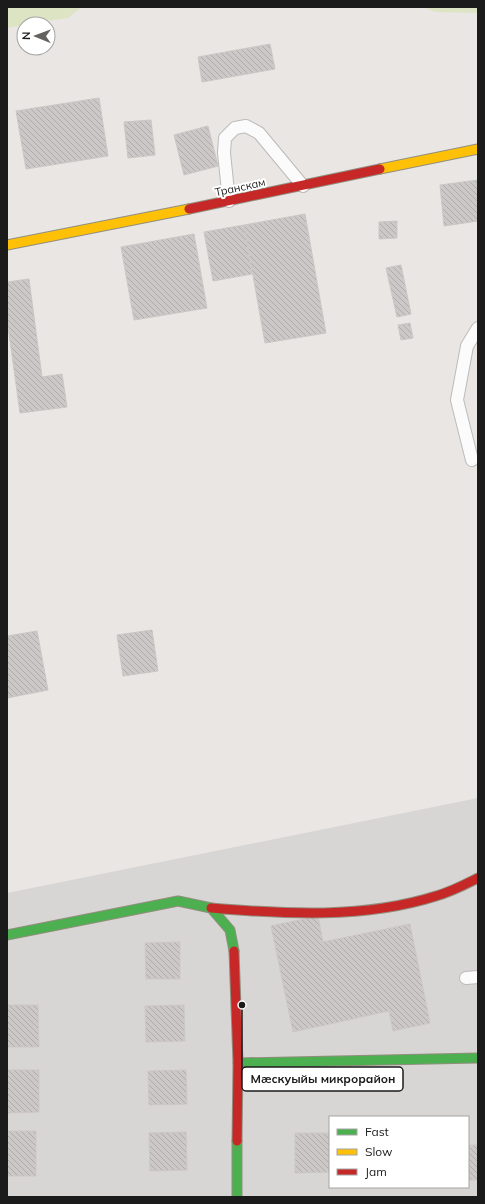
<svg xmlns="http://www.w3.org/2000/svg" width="485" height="1204" font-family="Mulish,sans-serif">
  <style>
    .residential { fill: #d8d6d5; fill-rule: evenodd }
    .grass { fill: #dde4c4 }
    .building { fill: url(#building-back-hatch); stroke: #ccc7c5 }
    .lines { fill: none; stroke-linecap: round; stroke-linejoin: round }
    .lane-casing { stroke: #bcbbba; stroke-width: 14 }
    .fast-casing { stroke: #928e7e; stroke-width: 11 }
    .slow-casing { stroke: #928e7e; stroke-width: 11 }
    .jam-casing { stroke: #928e7e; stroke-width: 11 }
    .lane { stroke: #fcfbfb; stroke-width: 12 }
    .fast { stroke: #4caf50; stroke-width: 9 }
    .slow { stroke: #ffc107; stroke-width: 9 }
    .jam { stroke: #c62828; stroke-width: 9 }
    .labels { text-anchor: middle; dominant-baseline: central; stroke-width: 4; stroke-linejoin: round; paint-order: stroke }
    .street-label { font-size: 11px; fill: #1b1b1b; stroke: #fff }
    .leader { fill: none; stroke: #1b1b1b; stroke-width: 1.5 }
    .callout-dot { fill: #1b1b1b; stroke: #fff; stroke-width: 1.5 }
    .callout { fill: #fff; stroke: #1b1b1b; stroke-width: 1.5 }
    .callout-label { font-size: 12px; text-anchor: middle; font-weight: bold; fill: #1b1b1b }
  </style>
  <defs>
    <pattern id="building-back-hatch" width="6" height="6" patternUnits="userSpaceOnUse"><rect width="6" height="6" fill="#ccc8c7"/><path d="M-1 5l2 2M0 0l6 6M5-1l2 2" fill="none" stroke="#afabaa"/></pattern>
  </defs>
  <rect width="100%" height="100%" fill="#e9e6e4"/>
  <path class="residential" d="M 478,798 L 478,1197 L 7,1197 L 7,893 ZM 330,1117 L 468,1117 L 468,1187 L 330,1187 Z"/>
  <g class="grass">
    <path d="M 7,7 L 81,7 L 68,18 L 24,24 L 24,25 L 7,28 Z"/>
    <path d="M 422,7 L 478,7 L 478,13 L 436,12 Z"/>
  </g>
  <g class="building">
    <path d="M 270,44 L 275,69 L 202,82 L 198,57 Z"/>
    <path d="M 99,98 L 108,156 L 26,169 L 16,111 Z"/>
    <path d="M 151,120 L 155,155 L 128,158 L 124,122 Z"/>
    <path d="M 208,126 L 218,166 L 184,175 L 174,135 Z"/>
    <path d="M 478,180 L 478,221 L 444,226 L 440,185 Z"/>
    <path d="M 305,214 L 326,333 L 265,343 L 244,225 Z"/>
    <path d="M 397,221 L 397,238 L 379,239 L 379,222 Z"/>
    <path d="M 244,225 L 252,274 L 213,281 L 204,232 Z"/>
    <path d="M 194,234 L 207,308 L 134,320 L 121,247 Z"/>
    <path d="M 401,265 L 411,314 L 397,317 L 386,268 Z"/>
    <path d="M 29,279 L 42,377 L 62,374 L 67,407 L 20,413 L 7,319 L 7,282 Z"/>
    <path d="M 410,323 L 413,338 L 401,340 L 398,325 Z"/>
    <path d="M 152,630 L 158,671 L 123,676 L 117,635 Z"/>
    <path d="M 37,631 L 48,690 L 7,698 L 7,636 Z"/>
    <path d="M 318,916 L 323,942 L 410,924 L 430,1023 L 393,1031 L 389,1011 L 293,1032 L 271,926 Z"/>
    <path d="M 180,942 L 180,979 L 146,979 L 145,943 Z"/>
    <path d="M 7,1005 L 38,1005 L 39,1047 L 7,1047 Z"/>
    <path d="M 184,1005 L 185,1041 L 146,1042 L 145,1006 Z"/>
    <path d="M 7,1070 L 39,1070 L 39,1112 L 7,1113 Z"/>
    <path d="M 186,1070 L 187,1104 L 149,1105 L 148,1071 Z"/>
    <rect x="7" y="1131" width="29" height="45"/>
    <path d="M 186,1132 L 187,1170 L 150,1171 L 149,1133 Z"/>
    <path d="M 295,1133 L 330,1133 L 330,1172 L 295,1173 Z"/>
    <rect x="468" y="1145" width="10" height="35"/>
  </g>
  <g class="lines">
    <defs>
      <g id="lane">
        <path d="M 229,201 L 224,153 L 225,138 L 235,128 L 246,126 L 259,133 L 303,186"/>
        <path d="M 472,460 L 457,400 L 467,346 L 478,328"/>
        <path d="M 466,978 L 478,977"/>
      </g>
      <g id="fast">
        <path d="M 7,935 L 178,901 L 211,908 L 230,930 L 234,951"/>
        <path d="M 238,1063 L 478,1058"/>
        <path d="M 237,1197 L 237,1141"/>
      </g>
      <g id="slow">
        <path d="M 380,169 L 478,149"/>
        <path d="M 7,245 L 189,209"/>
      </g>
      <g id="jam">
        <path d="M 189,209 L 380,169"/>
        <path d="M 211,908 C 285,914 364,919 436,896 C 451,892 464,885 478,878"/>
        <path d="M 234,951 L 238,1063 L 237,1141"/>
      </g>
    </defs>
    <use href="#lane" class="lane-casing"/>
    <use href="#fast" class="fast-casing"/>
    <use href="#slow" class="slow-casing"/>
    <use href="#jam" class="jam-casing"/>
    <use href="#lane" class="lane"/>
    <use href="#fast" class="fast"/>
    <use href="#slow" class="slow"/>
    <use href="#jam" class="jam"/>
  </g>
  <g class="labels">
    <g class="street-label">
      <text transform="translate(240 187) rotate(-12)">Транскам</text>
    </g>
  </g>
  <path class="leader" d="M242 1005L242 1079"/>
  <circle class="callout-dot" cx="242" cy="1005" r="4"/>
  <rect class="callout" x="242" y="1067" width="161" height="24" rx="4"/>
  <g class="callout-label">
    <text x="323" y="1083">Мæскуыйы микрорайон</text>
  </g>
  <rect width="485" height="1204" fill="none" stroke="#1b1b1b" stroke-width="16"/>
  <rect x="329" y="1116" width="140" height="72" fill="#ffffff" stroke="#a4a4a4"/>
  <rect x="337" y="1129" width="20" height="6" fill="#4caf50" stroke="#a4a4a4"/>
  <text x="365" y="1136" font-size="12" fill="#1b1b1b">Fast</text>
  <rect x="337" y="1149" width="20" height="6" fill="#ffc107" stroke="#a4a4a4"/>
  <text x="365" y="1156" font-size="12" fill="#1b1b1b">Slow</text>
  <rect x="337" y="1169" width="20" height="6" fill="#c62828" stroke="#a4a4a4"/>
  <text x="365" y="1176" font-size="12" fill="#1b1b1b">Jam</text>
  <g transform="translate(36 36) rotate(271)"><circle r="19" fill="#ffffff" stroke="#a4a4a4"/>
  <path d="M0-3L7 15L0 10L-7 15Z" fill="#636261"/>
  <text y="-6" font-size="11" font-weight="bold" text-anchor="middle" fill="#1b1b1b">N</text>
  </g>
</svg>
